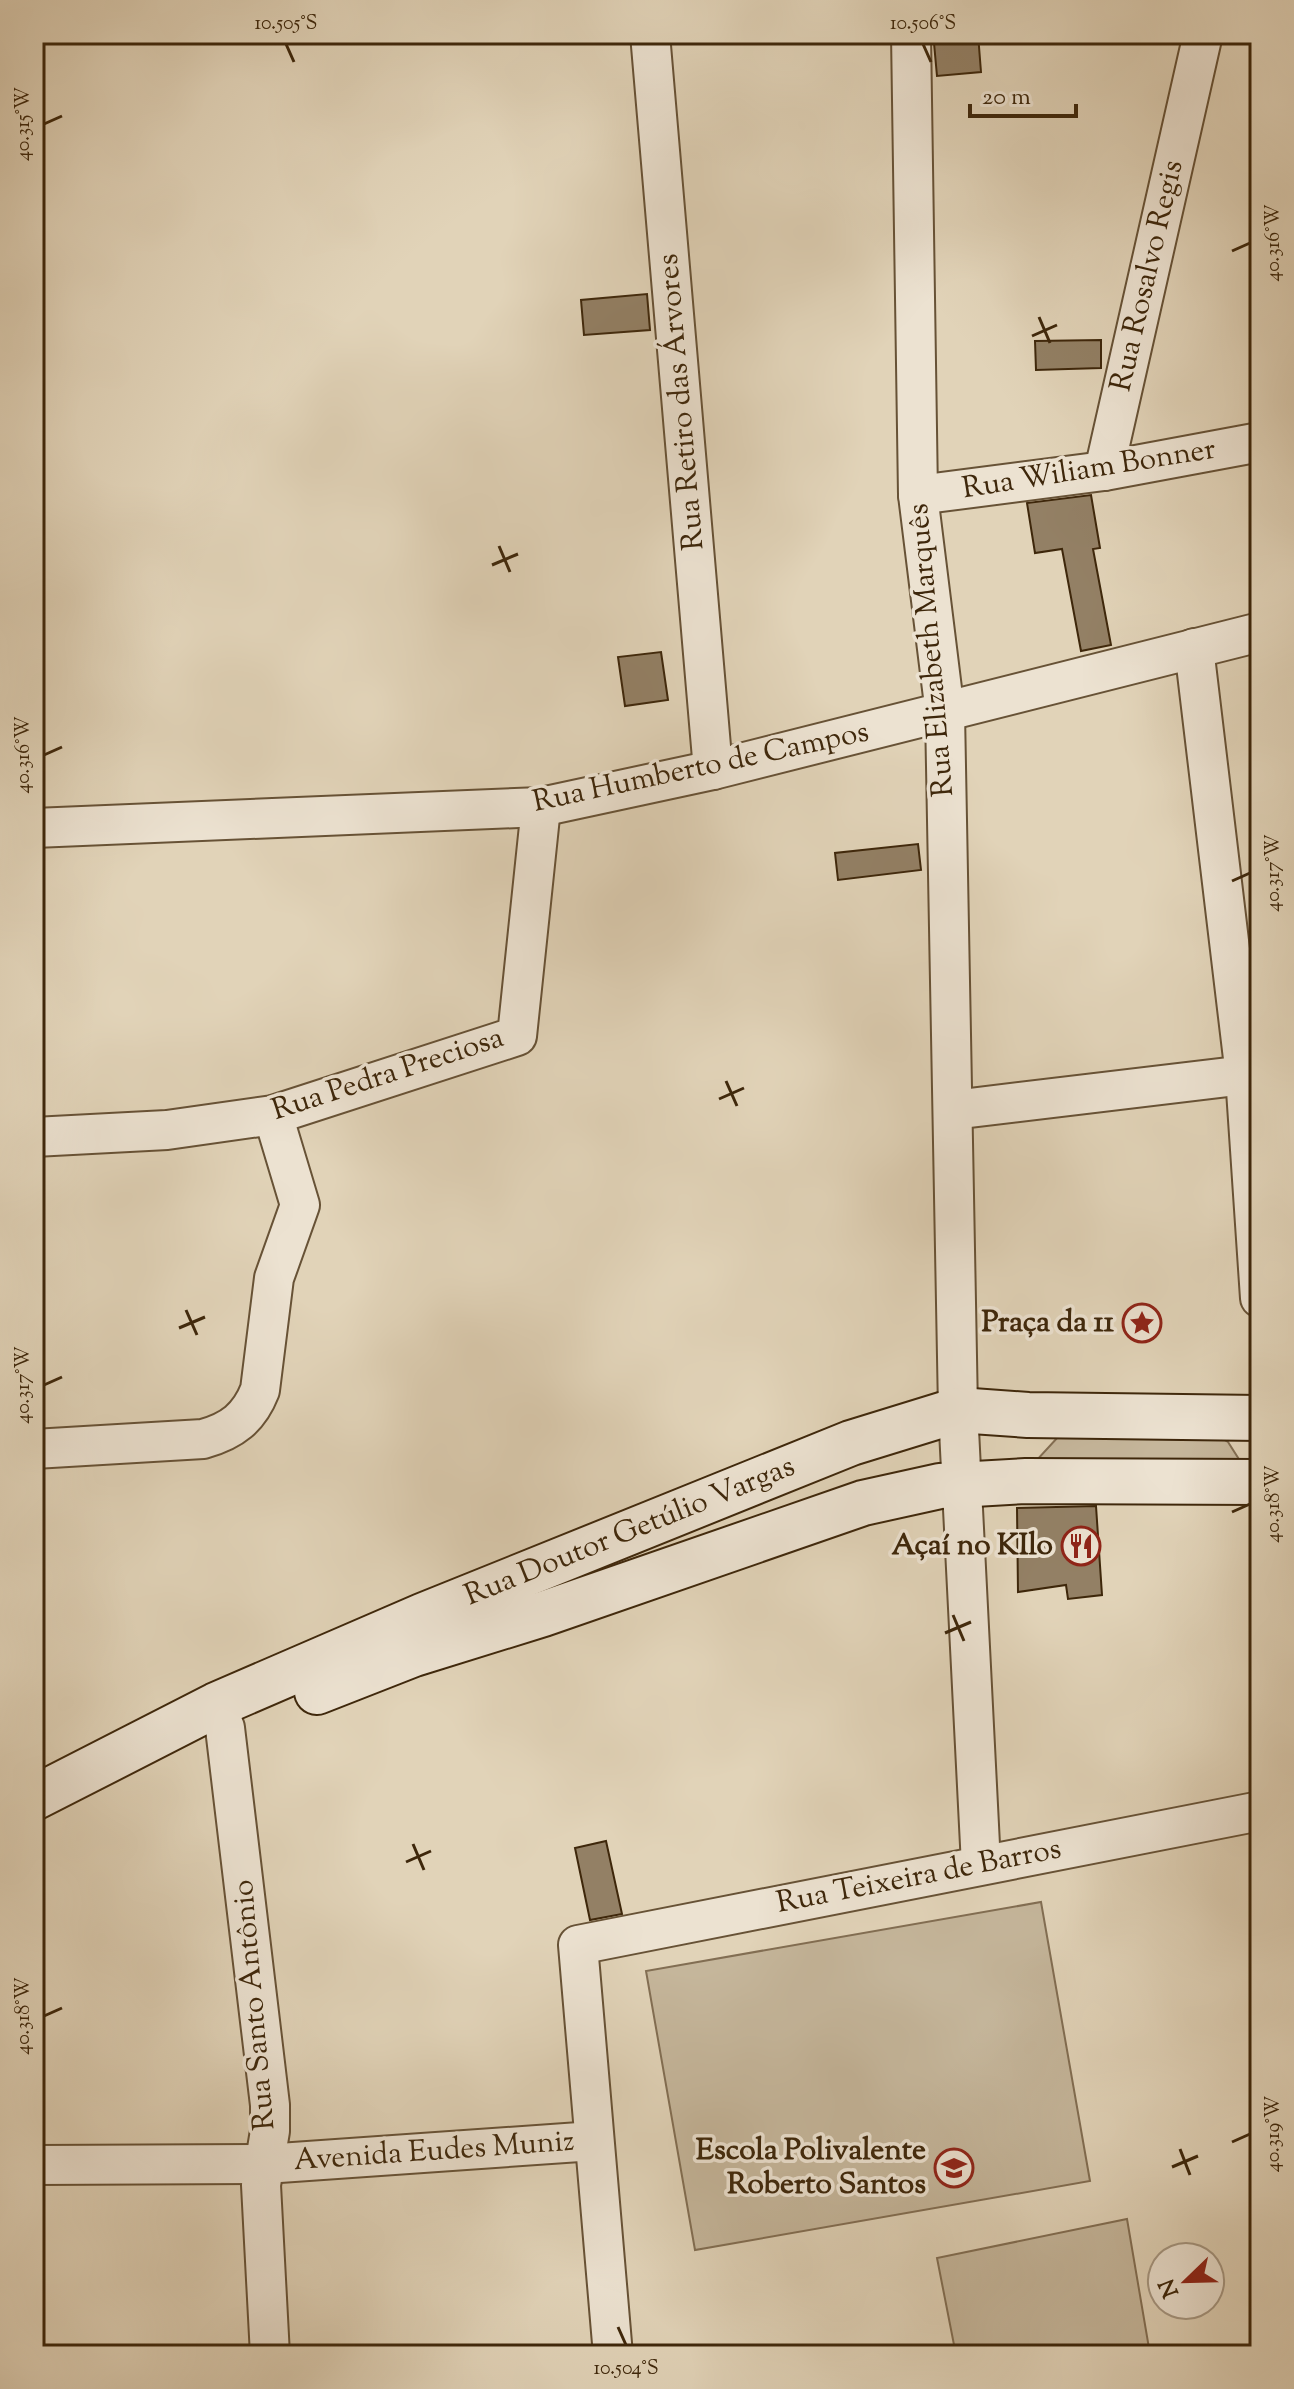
<svg xmlns="http://www.w3.org/2000/svg" width="1294" height="2389" font-family="'Sorts Mill Goudy',serif">
  <style>
    .park { fill: #c5b69b; stroke: #826e53; stroke-width: 2 }
    .building { fill: #938065; stroke: #3e270b; stroke-width: 2 }
    .lines { fill: none; stroke-linecap: round; stroke-linejoin: round }
    .minor-casing { stroke: #675236; stroke-width: 42 }
    .secondary-casing { stroke: #3e270b; stroke-width: 48 }
    .minor { stroke: #ece2d1; stroke-width: 38 }
    .secondary { stroke: #ece2d1; stroke-width: 44 }
    .ticks { fill: none; stroke: #3e270b; stroke-width: 3 }
    .labels { text-anchor: middle; dominant-baseline: central; stroke-width: 7; stroke-linejoin: round; paint-order: stroke }
    .street-label { font-size: 30px; fill: #3e270b; stroke: #ece2d1 }
    .poi-label { font-size: 30px; font-weight: bold; fill: #3e270b; stroke: #ece2d1; text-anchor: end }
    .neatline { fill: none; stroke: #3e270b; stroke-width: 3 }
    .ticks-label { font-size: 20px; text-anchor: middle; fill: #3e270b }
  </style>
  <rect width="100%" height="100%" fill="#e1d3b8"/>
  <filter id="stains"><feTurbulence type="fractalNoise" baseFrequency=".0025" numOctaves="4"/><feColorMatrix values="0 0 0 0 .2 0 0 0 0 .09 0 0 0 0 .02 0 0 0 .5 -.17"/></filter>
  <radialGradient id="worn" r=".72"><stop offset=".6" stop-color="#630" stop-opacity="0"/><stop offset="1" stop-color="#630" stop-opacity=".3"/></radialGradient>
  <g class="park">
    <path d="M 1214,1434 L 1228,1442 L 1242,1464 L 1035,1462 L 1058,1437 Z"/>
    <path d="M 1041,1902 L 1090,2181 L 695,2250 L 646,1971 Z"/>
    <path d="M 1127,2219 L 1150,2354 L 956,2355 L 937,2258 Z"/>
  </g>
  <g class="building">
    <path d="M 941,34 L 978,34 L 981,72 L 937,76 L 934,43 L 942,42 Z"/>
    <path d="M 647,294 L 650,330 L 584,335 L 581,300 Z"/>
    <path d="M 1101,340 L 1101,368 L 1036,370 L 1035,341 Z"/>
    <path d="M 1091,495 L 1100,548 L 1093,549 L 1111,645 L 1081,651 L 1062,549 L 1035,553 L 1027,503 Z"/>
    <path d="M 661,652 L 668,700 L 625,706 L 618,657 Z"/>
    <path d="M 918,844 L 921,870 L 838,880 L 835,853 Z"/>
    <path d="M 1096,1506 L 1102,1595 L 1068,1599 L 1066,1585 L 1018,1592 L 1017,1508 Z"/>
    <path d="M 606,1841 L 622,1914 L 590,1920 L 575,1848 Z"/>
  </g>
  <g class="lines">
    <defs>
      <g id="minor">
        <path d="M 650,34 L 713,770"/>
        <path d="M 911,34 L 918,495 L 945,713 L 958,1410 L 981,1865"/>
        <path d="M 1104,471 L 1203,34"/>
        <path d="M 918,495 L 1104,471 L 1260,442"/>
        <path d="M 1194,648 L 1245,1075 L 1260,1298"/>
        <path d="M 34,828 L 541,807 L 713,770 L 1260,632"/>
        <path d="M 953,1110 L 1245,1075 L 1260,1068"/>
        <path d="M 34,1137 L 167,1130 L 273,1115 L 517,1036 L 541,807"/>
        <path d="M 34,1449 L 203,1439 C 232,1431 249,1418 260,1390 L 274,1278 L 300,1205 L 273,1115"/>
        <path d="M 216,1705 L 225,1728 L 270,2105 L 270,2131 L 261,2185 L 270,2355"/>
        <path d="M 34,2165 L 265,2164 L 594,2141"/>
        <path d="M 613,2355 L 578,1945 L 1260,1811"/>
      </g>
      <g id="secondary">
        <path d="M 317,1692 L 414,1654 L 543,1614 L 863,1503 L 940,1486 L 1026,1481 L 1260,1482"/>
        <path d="M 34,1798 L 216,1705 L 422,1616 L 851,1443 L 958,1410 L 1028,1415 L 1260,1418"/>
      </g>
    </defs>
    <use href="#minor" class="minor-casing"/>
    <use href="#secondary" class="secondary-casing"/>
    <use href="#minor" class="minor"/>
    <use href="#secondary" class="secondary"/>
  </g>
  <path class="ticks" d="M 286,44 L 294,62M 923,44 L 931,62M 44,124 L 62,116M 1232,251 L 1250,243M 1039,317 L 1050,343M 1032,336 L 1057,325M 499,546 L 510,572M 492,565 L 518,554M 44,755 L 62,747M 1232,881 L 1250,873M 726,1081 L 737,1106M 719,1099 L 744,1088M 186,1310 L 197,1335M 179,1328 L 205,1317M 44,1385 L 62,1377M 1232,1512 L 1250,1504M 953,1615 L 964,1641M 945,1633 L 971,1622M 413,1844 L 424,1870M 406,1862 L 431,1851M 44,2016 L 62,2008M 1232,2142 L 1250,2134M 1180,2149 L 1190,2175M 1172,2167 L 1198,2156M 618,2327 L 626,2345"/>
  <defs>
    <symbol id="sight-ring" viewBox="-11 -11 22 22"><circle r="9.5" fill="#ece2d1" stroke="#8f2418" stroke-width="1.5"/><path d="M0-6L1.8-2.2L6-1.7L2.9 1.2L3.7 5.4L0 3.3L-3.7 5.4L-2.9 1.2L-6-1.7L-1.8-2.2Z" fill="#8f2418"/></symbol>
    <symbol id="restaurant-ring" viewBox="-11 -11 22 22"><circle r="9.5" fill="#ece2d1" stroke="#8f2418" stroke-width="1.5"/><path d="M-5-6h1v4h1v-4h1v4h1v-4h1v5L-1.5 .5V6h-2V.5L-5-1ZM5-6V6H3V1.5H1.5Q1.5-4 5-6Z" fill="#8f2418"/></symbol>
    <symbol id="school-ring" viewBox="-11 -11 22 22"><circle r="9.5" fill="#ece2d1" stroke="#8f2418" stroke-width="1.5"/><path d="M0-5L7-2L0 1L-7-2ZM-4 1L0 2.5L4 1V4Q0 6-4 4Z" fill="#8f2418"/></symbol>
  </defs>
  <g fill-rule="evenodd">
    <use href="#sight-ring" x="1120" y="1301" width="44" height="44"/>
    <use href="#restaurant-ring" x="1059" y="1524" width="44" height="44"/>
    <use href="#school-ring" x="932" y="2146" width="44" height="44"/>
  </g>
  <g class="labels">
    <g class="street-label">
      <text transform="translate(1148 276) rotate(-77)">Rua Rosalvo Regis</text>
      <text transform="translate(682 402) rotate(-95)">Rua Retiro das Árvores</text>
      <text transform="translate(1089 470) rotate(-9)">Rua Wiliam Bonner</text>
      <text transform="translate(932 650) rotate(-95)">Rua Elizabeth Marquês</text>
      <text transform="translate(701 768) rotate(-12)">Rua Humberto de Campos</text>
      <text transform="translate(388 1075) rotate(-18)">Rua Pedra Preciosa</text>
      <text transform="translate(630 1532) rotate(-22)">Rua Doutor Getúlio Vargas</text>
      <text transform="translate(919 1877) rotate(-11)">Rua Teixeira de Barros</text>
      <text transform="translate(255 2005) rotate(-95)">Rua Santo Antônio</text>
      <text transform="translate(434 2152) rotate(-4)">Avenida Eudes Muniz</text>
    </g>
    <g class="poi-label">
      <text x="1114" y="1323">Praça da 11</text>
      <text x="1053" y="1546">Açaí no KIlo</text>
      <text x="926" y="2151">Escola Polivalente<tspan x="926" dy="34">Roberto Santos</tspan></text>
    </g>
  </g>
  <rect width="1294" height="2389" fill="none" stroke="#e1d3b8" stroke-width="88"/>
  <g transform="translate(1186 2281) rotate(247)"><circle r="38" fill="#ece2d1" stroke="#a69782" stroke-width="2"/>
  <path d="M0-6L14 30L0 20L-14 30Z" fill="#8f2418"/>
  <text y="-12" font-size="22" font-weight="bold" text-anchor="middle" fill="#3e270b">N</text>
  </g>
  <path d="M970 104v12h106v-12" fill="none" stroke="#3e270b" stroke-width="4"/>
  <text x="982" y="104" font-size="24" fill="#3e270b" stroke="#ece2d1" stroke-width="6" paint-order="stroke">20 m</text>
  <rect x="44" y="44" width="1206" height="2301" class="neatline"/>
  <g class="ticks-label">
    <text x="286" y="29">10.505°S</text>
    <text x="923" y="29">10.506°S</text>
    <text transform="translate(22 124) rotate(-90)" y="7">40.315°W</text>
    <text transform="translate(1272 243) rotate(-90)" y="7">40.316°W</text>
    <text transform="translate(22 755) rotate(-90)" y="7">40.316°W</text>
    <text transform="translate(1272 873) rotate(-90)" y="7">40.317°W</text>
    <text transform="translate(22 1385) rotate(-90)" y="7">40.317°W</text>
    <text transform="translate(1272 1504) rotate(-90)" y="7">40.318°W</text>
    <text transform="translate(22 2016) rotate(-90)" y="7">40.318°W</text>
    <text transform="translate(1272 2134) rotate(-90)" y="7">40.319°W</text>
    <text x="626" y="2374">10.504°S</text>
  </g>
  <rect width="100%" height="100%" filter="url(#stains)"/>
  <rect width="100%" height="100%" fill="url(#worn)"/>
</svg>
